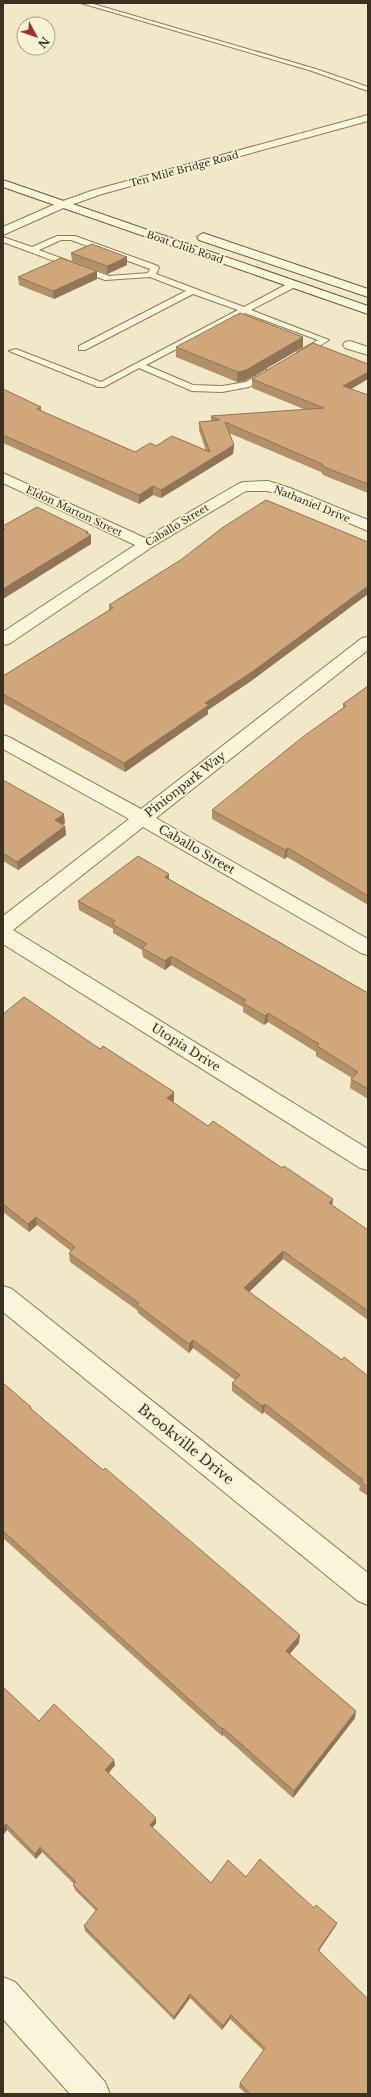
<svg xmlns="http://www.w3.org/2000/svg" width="371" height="2097" font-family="'Libre Baskerville',serif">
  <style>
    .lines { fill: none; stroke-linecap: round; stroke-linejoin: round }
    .service-casing { stroke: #8d7a5b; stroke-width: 2 }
    .minor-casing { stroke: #8d7a5b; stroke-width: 2 }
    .tertiary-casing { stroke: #8d7a5b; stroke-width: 2 }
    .secondary-casing { stroke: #6f5b3e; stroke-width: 2 }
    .service { fill: #faf4da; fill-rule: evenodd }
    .minor { fill: #faf4da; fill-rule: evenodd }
    .tertiary { fill: #faf4da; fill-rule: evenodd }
    .secondary { fill: #faf4da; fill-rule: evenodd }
    .wall { fill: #b2906a }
    .shaded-wall { fill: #917556 }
    .building { fill: #cfa77b; stroke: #917556 }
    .labels { text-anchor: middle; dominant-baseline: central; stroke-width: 3.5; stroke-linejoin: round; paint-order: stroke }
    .far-street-label { font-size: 10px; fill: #3c301f; stroke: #f7f1d6 }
    .street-label { font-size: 12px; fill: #3c301f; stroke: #f7f1d6 }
    .near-street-label { font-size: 14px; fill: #3c301f; stroke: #f7f1d6 }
  </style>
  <rect width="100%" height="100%" fill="#f0e8c6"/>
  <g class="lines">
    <defs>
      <g id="service">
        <path d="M 81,3 L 90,3 L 316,69 L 368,87 L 368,91 L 312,71 Z"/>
        <path d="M 57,236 L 75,236 L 158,266 L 159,268 L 156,274 L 244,307 L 291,282 L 297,282 L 297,286 L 251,310 L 329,340 L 303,356 L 297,356 L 297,352 L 318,340 L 245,313 L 146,365 L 193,385 L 222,386 L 246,382 L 265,370 L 271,370 L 271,374 L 249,387 L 222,392 L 192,391 L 139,368 L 104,387 L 98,387 L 9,351 L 16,349 L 101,382 L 238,310 L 193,294 L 85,350 L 79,350 L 79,346 L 186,291 L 150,277 L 105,280 L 3,242 L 3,237 L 32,247 ZM 61,240 L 71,240 L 150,269 L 148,273 L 109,276 L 39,250 Z"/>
      </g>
      <g id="minor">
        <path d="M 350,341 L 368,347 L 368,355 L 345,348 L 343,345 L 345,342 Z"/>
        <path d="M 3,473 L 145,538 L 238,484 L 243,482 L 268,481 L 290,488 L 368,520 L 368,531 L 280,494 L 267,491 L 246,491 L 152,547 L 9,644 L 3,645 L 3,632 L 135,545 L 3,483 Z"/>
        <path d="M 368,637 L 368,650 L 156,818 L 368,939 L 368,955 L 361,953 L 143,827 L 13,930 L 368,1149 L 368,1170 L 360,1168 L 3,944 L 3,916 L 129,819 L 3,749 L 3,735 L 9,737 L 141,809 L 362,638 Z"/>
        <path d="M 3,1286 L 12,1289 L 368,1573 L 368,1605 L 358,1601 L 3,1312 Z"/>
        <path d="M 3,1977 L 15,1982 L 105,2082 L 110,2094 L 70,2094 L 3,2019 Z"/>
      </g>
      <path id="tertiary" d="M 368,115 L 368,121 L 102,194 L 68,206 L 3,235 L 3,227 L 60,202 L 94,190 Z"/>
      <g id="secondary">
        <path d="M 3,180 L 368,306 L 368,314 L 3,187 Z"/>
        <path d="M 203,233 L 368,289 L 368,297 L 199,240 L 197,237 Z"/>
      </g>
    </defs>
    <use href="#service" class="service-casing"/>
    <use href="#minor" class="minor-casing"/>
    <use href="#tertiary" class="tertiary-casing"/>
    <use href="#secondary" class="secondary-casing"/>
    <use href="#service" class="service"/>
    <use href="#minor" class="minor"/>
    <use href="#tertiary" class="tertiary"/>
    <use href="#secondary" class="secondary"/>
  </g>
  <g class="wall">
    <path d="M 71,253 L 127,265 L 107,274 L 72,261 Z"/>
    <path d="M 18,277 L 97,279 L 54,299 L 19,285 Z"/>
    <path d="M 176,347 L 303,347 L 245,381 L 237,382 L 176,357 Z"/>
    <path d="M 252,379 L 352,389 L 368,395 L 368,493 L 323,475 L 321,472 L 229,433 L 234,445 L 233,454 L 161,498 L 153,495 L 139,504 L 3,443 L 3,389 L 41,407 L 41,411 L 135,452 L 156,446 L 206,451 L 199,430 L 199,422 L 211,421 L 211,416 L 306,410 L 252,388 Z"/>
    <path d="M 368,542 L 368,594 L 251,681 L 208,710 L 208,714 L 125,772 L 3,703 L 3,676 L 109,610 L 109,605 Z"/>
    <path d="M 368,686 L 368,905 L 287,857 L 284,859 L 212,819 L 212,810 L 343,708 L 343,704 Z"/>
    <path d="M 3,780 L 65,823 L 62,824 L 65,826 L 66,835 L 18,870 L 3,861 Z"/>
    <path d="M 169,879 L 368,993 L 368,1099 L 350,1088 L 351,1079 L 352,1078 L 316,1056 L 316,1052 L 268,1022 L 264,1025 L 243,1012 L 243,1007 L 171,965 L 165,970 L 143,957 L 142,950 L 113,933 L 113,929 L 79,910 L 78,901 Z"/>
    <path d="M 3,1014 L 100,1049 L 174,1092 L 174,1101 L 173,1102 L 208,1126 L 332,1206 L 368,1230 L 368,1320 L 283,1259 L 249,1292 L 342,1360 L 368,1376 L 368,1496 L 359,1490 L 360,1486 L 264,1412 L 262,1414 L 232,1391 L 232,1383 L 235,1380 L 193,1348 L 189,1353 L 138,1313 L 137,1310 L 70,1262 L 69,1253 L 71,1251 L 37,1225 L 29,1232 L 3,1212 Z"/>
    <path d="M 3,1383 L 31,1407 L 32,1410 L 299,1643 L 290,1654 L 355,1718 L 293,1798 L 223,1735 L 222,1736 L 3,1538 Z"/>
    <path d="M 3,1687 L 39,1721 L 115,1765 L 109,1773 L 156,1823 L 152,1828 L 211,1883 L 246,1877 L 314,1908 L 337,1923 L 335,1927 L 319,1951 L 368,2094 L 246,2094 L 239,2087 L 240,2083 L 264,2051 L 230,2019 L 222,2030 L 190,1998 L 174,2020 L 85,1931 L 84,1926 L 96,1911 L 75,1890 L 73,1885 L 74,1884 L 42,1852 L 36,1859 L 7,1830 L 3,1835 Z"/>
  </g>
  <g class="shaded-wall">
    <path d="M 127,257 L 127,265 L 107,274 L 107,266 Z"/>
    <path d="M 97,271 L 97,279 L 54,299 L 53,291 Z"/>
    <path d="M 303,337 L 303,347 L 245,381 L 237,382 L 238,372 Z"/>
    <path d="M 368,372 L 368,379 L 343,394 L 343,386 Z"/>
    <path d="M 234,445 L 233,454 L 161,498 L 161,490 Z"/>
    <path d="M 153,486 L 153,495 L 139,504 L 139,495 Z"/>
    <path d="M 88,532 L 89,536 L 91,535 L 91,544 L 3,599 L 3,589 Z"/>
    <path d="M 368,586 L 368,594 L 251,681 L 208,710 L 208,714 L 125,772 L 124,763 L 205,703 Z"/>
    <path d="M 64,814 L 65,823 L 56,829 L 55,820 Z"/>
    <path d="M 65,826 L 66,835 L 18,870 L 17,862 Z"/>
    <path d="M 288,848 L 287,857 L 284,859 L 285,850 Z"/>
    <path d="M 169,874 L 169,883 L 165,877 Z"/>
    <path d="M 171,956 L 171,965 L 165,970 L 165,961 Z"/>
    <path d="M 268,1013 L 268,1022 L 264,1025 L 265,1016 Z"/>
    <path d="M 174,1092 L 174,1101 L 167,1107 L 167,1098 Z"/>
    <path d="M 333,1199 L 332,1208 L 329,1203 Z"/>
    <path d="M 36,1217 L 37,1225 L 29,1232 L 28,1224 Z"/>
    <path d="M 283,1251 L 283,1259 L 244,1297 L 244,1288 Z"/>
    <path d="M 193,1340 L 193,1348 L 189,1353 L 189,1344 Z"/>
    <path d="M 265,1404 L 264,1412 L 262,1414 L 262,1406 Z"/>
    <path d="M 300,1635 L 299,1643 L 285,1659 L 286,1651 Z"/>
    <path d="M 356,1711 L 355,1718 L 293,1798 L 294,1791 Z"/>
    <path d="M 223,1728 L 223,1735 L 222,1736 L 222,1729 Z"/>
    <path d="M 114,1760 L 115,1765 L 106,1776 L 105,1770 Z"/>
    <path d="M 156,1818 L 156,1823 L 150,1831 L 150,1825 Z"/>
    <path d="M 6,1824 L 7,1830 L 3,1835 L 3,1827 Z"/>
    <path d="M 40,1847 L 42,1852 L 36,1859 L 35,1854 Z"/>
    <path d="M 337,1923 L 335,1927 L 316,1954 L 318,1950 Z"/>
    <path d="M 190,1994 L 190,1998 L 174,2020 L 174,2017 Z"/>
    <path d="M 231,2015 L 230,2019 L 222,2030 L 223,2026 Z"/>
  </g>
  <g class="building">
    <path d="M 92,244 L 127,257 L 107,266 L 71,253 Z"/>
    <path d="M 61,258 L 97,271 L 53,291 L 18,277 Z"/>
    <path d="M 240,313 L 303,337 L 246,370 L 238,372 L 176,347 Z"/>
    <path d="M 313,343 L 368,364 L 368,372 L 343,386 L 368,395 L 368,484 L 324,467 L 322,464 L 225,422 L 234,445 L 161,490 L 153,486 L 139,495 L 3,435 L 3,389 L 41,407 L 37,409 L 135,452 L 150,443 L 156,446 L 172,436 L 210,452 L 199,422 L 220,420 L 211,416 L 324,408 L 252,379 Z"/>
    <path d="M 266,500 L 368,542 L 368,586 L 252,672 L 205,703 L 209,705 L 124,763 L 3,694 L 3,676 L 113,608 L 109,605 L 182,559 L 222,528 Z"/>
    <path d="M 37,507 L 88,532 L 86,533 L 91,535 L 3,589 L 3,530 L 5,529 L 3,528 L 3,526 Z"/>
    <path d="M 368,686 L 368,896 L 288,848 L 285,850 L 212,810 L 304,736 L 346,706 L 343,704 Z"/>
    <path d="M 3,780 L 64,814 L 55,820 L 65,826 L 17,862 L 3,853 Z"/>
    <path d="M 138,856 L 169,874 L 165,877 L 368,993 L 368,1089 L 351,1079 L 358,1072 L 317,1046 L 319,1044 L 268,1013 L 265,1016 L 243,1003 L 246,1000 L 171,956 L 165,961 L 142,948 L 147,944 L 112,924 L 115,921 L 78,901 Z"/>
    <path d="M 24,997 L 100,1049 L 103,1046 L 174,1092 L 167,1098 L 208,1126 L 213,1121 L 282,1168 L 284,1166 L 333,1199 L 329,1203 L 368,1230 L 368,1311 L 283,1251 L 244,1288 L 342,1360 L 344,1357 L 368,1376 L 368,1487 L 361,1482 L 363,1480 L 265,1404 L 262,1406 L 232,1383 L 240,1375 L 193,1340 L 189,1344 L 137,1305 L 139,1303 L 69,1253 L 75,1247 L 36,1217 L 28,1224 L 3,1204 L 3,1014 Z"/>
    <path d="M 3,1383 L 31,1407 L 30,1408 L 103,1470 L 105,1468 L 300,1635 L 286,1651 L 356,1711 L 294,1791 L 223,1728 L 222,1729 L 3,1531 Z"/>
    <path d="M 3,1687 L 39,1721 L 54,1704 L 114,1760 L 105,1770 L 156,1818 L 150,1825 L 211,1883 L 228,1860 L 246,1877 L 260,1859 L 314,1908 L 316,1905 L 337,1923 L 318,1950 L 368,1999 L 368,2094 L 250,2094 L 240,2083 L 265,2048 L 231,2015 L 223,2026 L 190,1994 L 174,2017 L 84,1926 L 97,1909 L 73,1885 L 76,1882 L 40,1847 L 35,1854 L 6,1824 L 3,1827 Z"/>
  </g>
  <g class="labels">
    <g class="far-street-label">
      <text transform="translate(184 169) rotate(-15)">Ten Mile Bridge Road</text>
      <text transform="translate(185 247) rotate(19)">Boat Club Road</text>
      <text transform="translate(312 504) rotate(22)">Nathaniel Drive</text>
      <text transform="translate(74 511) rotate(25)">Eldon Marton Street</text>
      <text transform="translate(177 525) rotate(-31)">Caballo Street</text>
    </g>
    <g class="street-label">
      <text transform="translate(185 784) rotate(-38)">Pinionpark Way</text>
      <text transform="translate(197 849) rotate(30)">Caballo Street</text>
      <text transform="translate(186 1047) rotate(32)">Utopia Drive</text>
    </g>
    <g class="near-street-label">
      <text transform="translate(186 1444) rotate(39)">Brookville Drive</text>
    </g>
  </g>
  <rect width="371" height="2097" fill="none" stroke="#3c301f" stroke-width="8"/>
  <g transform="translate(36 36) rotate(130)"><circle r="19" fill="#f7f1d6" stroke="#aca48d"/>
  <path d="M0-3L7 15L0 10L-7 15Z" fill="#9e3329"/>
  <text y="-6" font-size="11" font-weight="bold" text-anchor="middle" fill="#3c301f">N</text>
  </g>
</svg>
